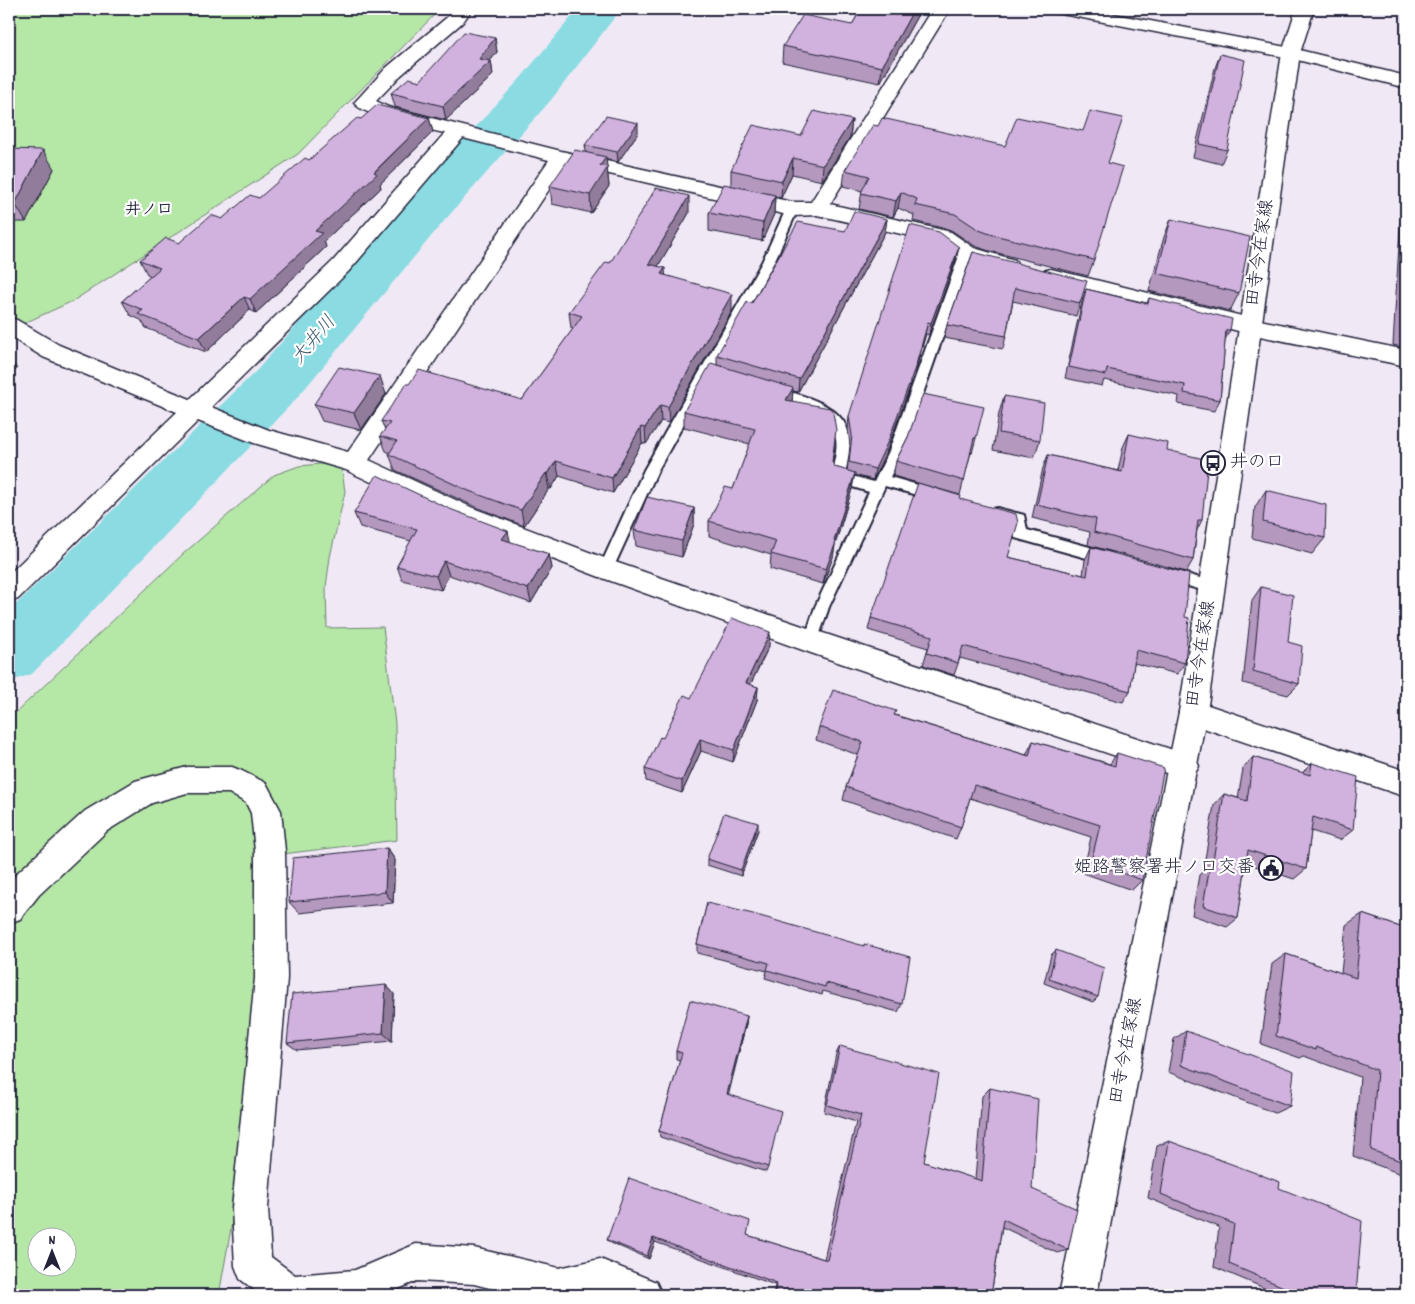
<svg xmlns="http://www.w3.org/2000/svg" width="1415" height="1304" font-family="Dekko,'Klee One',sans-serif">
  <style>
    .green { fill: #b5e7a7; stroke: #6c8471; fill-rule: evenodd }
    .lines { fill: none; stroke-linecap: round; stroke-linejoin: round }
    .river { fill: #8adce2; fill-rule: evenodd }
    .lane-casing { stroke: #22223b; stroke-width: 4 }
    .street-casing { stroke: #22223b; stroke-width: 3 }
    .secondary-casing { stroke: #22223b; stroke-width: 3 }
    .lane { fill: #fff; fill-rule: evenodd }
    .street { fill: #fff; fill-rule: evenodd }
    .secondary { fill: #fff; fill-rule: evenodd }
    .wall { fill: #b498be; stroke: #22223b }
    .shaded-wall { fill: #927c9b; stroke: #22223b }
    .building { fill: #d1b1dd; stroke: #22223b }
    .labels { text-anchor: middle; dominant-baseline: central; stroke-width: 4.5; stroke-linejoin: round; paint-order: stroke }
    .far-quarter-label { font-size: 16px; font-weight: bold; fill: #22223b; stroke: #fff }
    .street-label { font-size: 18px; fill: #22223b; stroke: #fff }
    .poi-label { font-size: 18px; fill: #22223b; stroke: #fff; text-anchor: start }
    .water-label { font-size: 19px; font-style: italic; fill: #415a6d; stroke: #fff }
  </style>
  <rect width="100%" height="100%" fill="#f1e8f5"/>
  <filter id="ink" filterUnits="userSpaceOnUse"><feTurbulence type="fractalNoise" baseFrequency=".02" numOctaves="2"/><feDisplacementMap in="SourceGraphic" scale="10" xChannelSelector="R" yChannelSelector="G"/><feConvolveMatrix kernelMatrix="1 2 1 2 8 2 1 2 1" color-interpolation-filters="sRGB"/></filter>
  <g filter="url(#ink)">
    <g class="green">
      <path d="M 9,9 L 440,9 L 298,154 L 73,301 L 9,330 Z"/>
      <path d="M 321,464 L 342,469 L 345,492 L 330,557 L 326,587 L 327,628 L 383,627 L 395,723 L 397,840 L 258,857 L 259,954 L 241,1173 L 219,1295 L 9,1295 L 9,719 L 183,554 L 274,475 L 299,466 ZM 38,1236 L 68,1236 L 68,1266 L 38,1266 Z"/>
    </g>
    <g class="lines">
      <path class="river" d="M 578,9 L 621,9 L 551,100 L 444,221 L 297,398 L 32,674 L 9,682 L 9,611 L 257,370 L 408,199 L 519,80 Z"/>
      <defs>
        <g id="lane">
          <path d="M 792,205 L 798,209 L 774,262 L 658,470 L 611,573 L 606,575 L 601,573 L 599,569 L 644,470 L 762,262 L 786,209 Z"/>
          <path d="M 966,249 L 972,253 L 903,451 L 890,477 L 939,491 L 941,495 L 939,499 L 934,500 L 885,486 L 829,607 L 816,645 L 811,647 L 806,645 L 804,641 L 815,607 L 869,492 L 833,481 L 831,477 C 833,465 838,451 836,439 C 832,409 792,403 768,395 L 767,392 L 768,389 L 773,387 C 802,396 845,403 850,439 C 851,450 847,463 845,474 L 874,482 L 889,451 L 960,253 Z"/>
          <path d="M 997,508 L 1024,515 L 1027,530 L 1108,552 L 1113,554 L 1115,558 L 1113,562 L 1108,564 L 1015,538 L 1012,523 L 992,517 L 990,513 L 992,509 Z"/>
          <path d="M 1169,569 L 1217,583 L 1219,587 L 1217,591 L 1212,593 L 1164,579 L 1162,575 L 1164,571 Z"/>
        </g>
        <g id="street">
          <path d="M 454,9 L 472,9 L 463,22 L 400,76 L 376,101 L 388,107 L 561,151 L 792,202 L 811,202 L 932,9 L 950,9 L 830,204 L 951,232 L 974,248 L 1015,260 L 1018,265 L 1015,270 L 1007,272 L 958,258 L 937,242 L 817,215 L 792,216 L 566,164 L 369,460 L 473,508 L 615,562 L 811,629 L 1194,757 L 1199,766 L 1194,775 L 1184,779 L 811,653 L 597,576 L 455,522 L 346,470 L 254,443 L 198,421 L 18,599 L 9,602 L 9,574 L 177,412 L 43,357 L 9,336 L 9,318 L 17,320 L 59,345 L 190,399 L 333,261 L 445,133 C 427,129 364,117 354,103 L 386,68 L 451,14 ZM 463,138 L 549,160 L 348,452 L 269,430 L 211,407 L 349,271 Z"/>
          <path d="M 1053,9 L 1088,9 L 1291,48 L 1406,76 L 1406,88 L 1290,58 L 1062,14 L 1056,13 Z"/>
          <path d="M 1051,269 L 1250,318 L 1406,350 L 1406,366 L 1250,334 L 1043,281 L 1040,276 L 1043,271 Z"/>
          <path d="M 1193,700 L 1406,771 L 1406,797 L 1183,721 L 1179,712 L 1183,703 Z"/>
          <path d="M 187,767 L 232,767 L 242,771 L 266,783 L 281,811 L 285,851 L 287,978 L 268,1208 L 271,1257 L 295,1275 L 355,1270 L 416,1244 L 474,1248 L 559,1268 L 600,1259 L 656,1282 L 662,1295 L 517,1295 L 474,1284 L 417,1281 L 384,1295 L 261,1295 L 240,1279 L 235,1266 L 232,1208 L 255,978 L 255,851 L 251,813 L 246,803 L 229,793 L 187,793 L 152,803 L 107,831 L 39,895 L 20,919 L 9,923 L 9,884 L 17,873 L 85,811 L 135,781 Z"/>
        </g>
        <path id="secondary" d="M 1296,9 L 1314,9 L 1300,53 L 1207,712 L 1097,1295 L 1059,1295 L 1179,712 L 1282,53 Z"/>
      </defs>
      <use href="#lane" class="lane-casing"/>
      <use href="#street" class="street-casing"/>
      <use href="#secondary" class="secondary-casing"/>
      <use href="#lane" class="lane"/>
      <use href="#street" class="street"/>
      <use href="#secondary" class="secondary"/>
    </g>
    <g class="wall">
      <path d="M 861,9 L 921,9 L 880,83 L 782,62 L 783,46 L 852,25 Z"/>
      <path d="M 495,38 L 497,52 L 490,61 L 491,61 L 493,75 L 446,120 L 395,107 L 391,93 L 420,81 Z"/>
      <path d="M 1220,54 L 1227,150 L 1221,164 L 1193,157 L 1215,68 Z"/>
      <path d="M 429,118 L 433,132 L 380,184 L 381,188 L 324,241 L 326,247 L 256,313 L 250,310 L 206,352 L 146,328 L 141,320 L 130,315 L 122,301 L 151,276 L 147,274 L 140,260 L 179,243 L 259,198 L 309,160 L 361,119 Z"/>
      <path d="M 852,120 L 850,137 L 822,181 L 792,174 L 781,198 L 775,196 L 774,214 L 762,241 L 709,231 L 709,213 L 731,185 L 731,170 L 801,136 Z"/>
      <path d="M 638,133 L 618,162 L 606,159 L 609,186 L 591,213 L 552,204 L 550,186 L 586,152 L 585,145 Z"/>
      <path d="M 1005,146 L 1108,163 L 1094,260 L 1088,276 L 986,250 L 975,246 L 951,230 L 913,221 L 914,215 L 898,208 L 893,217 L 859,209 L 862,191 L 843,186 L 845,170 Z"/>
      <path d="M 9,149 L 54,169 L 26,222 L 9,222 Z"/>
      <path d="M 1406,203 L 1406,348 L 1393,345 L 1401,211 Z"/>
      <path d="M 689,213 L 658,266 L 665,275 L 732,311 L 669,423 L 661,421 L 646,444 L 642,443 L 613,493 L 559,476 L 551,489 L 549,489 L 524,526 L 474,506 L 395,470 L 389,454 L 390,453 L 386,451 L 380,436 L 385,430 L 381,421 L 522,400 L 573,329 L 571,328 L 569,312 L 610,263 Z"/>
      <path d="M 887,219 L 885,232 L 798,392 L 793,391 L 792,401 L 835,467 L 847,471 L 850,446 L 848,428 L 849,416 L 959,247 L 956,259 L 929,335 L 926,334 L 914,376 L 887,450 L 873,480 L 854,475 L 852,489 L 835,545 L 833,557 L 823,584 L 770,569 L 771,555 L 709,536 L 709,521 L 733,489 L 750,444 L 684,427 L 684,411 L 717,365 L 717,355 L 752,303 L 845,231 Z"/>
      <path d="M 1171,219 L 1239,293 L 1230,311 L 1149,291 L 1164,237 Z"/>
      <path d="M 973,252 L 1080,303 L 1076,316 L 1013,301 L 1006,336 L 1003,349 L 944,338 L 947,325 Z"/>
      <path d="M 1086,289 L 1147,303 L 1149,298 L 1230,330 L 1225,340 L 1220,400 L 1214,411 L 1178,404 L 1179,396 L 1104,380 L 1102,386 L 1065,378 L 1082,301 Z"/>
      <path d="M 386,394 L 361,430 L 322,421 L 314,404 Z"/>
      <path d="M 1004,396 L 1040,440 L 1034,458 L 993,450 L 999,413 Z"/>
      <path d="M 1129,434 L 1167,450 L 1202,520 L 1197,530 L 1193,560 L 1186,572 L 1088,545 L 1090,532 L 1032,518 L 1043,468 L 1048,455 L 1118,471 L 1123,447 Z"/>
      <path d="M 908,437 L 976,438 L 972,453 L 971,452 L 960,495 L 893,476 L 896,461 Z"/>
      <path d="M 1266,490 L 1325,538 L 1312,554 L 1252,538 L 1255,507 Z"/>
      <path d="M 960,499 L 1008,557 L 1083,575 L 1085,560 L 1091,547 L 1185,617 L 1185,663 L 1177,674 L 1134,663 L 1130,691 L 1123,702 L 960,658 L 954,675 L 923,665 L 928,648 L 868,630 L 871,618 Z"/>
      <path d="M 694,508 L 694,524 L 682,557 L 636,546 L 634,530 Z"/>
      <path d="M 354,513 L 510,542 L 549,554 L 552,568 L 531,603 L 449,575 L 441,590 L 402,580 L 397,566 L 411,541 L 360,527 Z"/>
      <path d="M 1261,587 L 1288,642 L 1299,684 L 1288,695 L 1243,683 L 1252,600 Z"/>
      <path d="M 769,646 L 750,685 L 758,687 L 757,700 L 733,762 L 701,751 L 682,793 L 646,781 L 645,769 L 691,698 Z"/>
      <path d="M 895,715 L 1026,755 L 1033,741 L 1110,764 L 1117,753 L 1142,880 L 1132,890 L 1083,873 L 1091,837 L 970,798 L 961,827 L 956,839 L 843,800 L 846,787 L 858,755 L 816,740 L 819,727 Z"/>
      <path d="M 1253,757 L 1302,773 L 1312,763 L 1353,830 L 1340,840 L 1311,831 L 1306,869 L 1294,879 L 1246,863 L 1238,918 L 1227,927 L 1192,915 L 1199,875 L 1203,871 L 1214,805 L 1224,794 L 1238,798 L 1243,769 Z"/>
      <path d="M 758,830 L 741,876 L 707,865 L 707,859 Z"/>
      <path d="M 387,848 L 395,860 L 393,903 L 299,913 L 289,902 Z"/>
      <path d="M 707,903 L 902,1004 L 898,1012 L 823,991 L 822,995 L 765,978 L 767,971 L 697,953 L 697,944 Z"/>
      <path d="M 1362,914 L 1406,929 L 1406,1176 L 1353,1156 L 1360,1077 L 1304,1056 L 1300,1058 L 1261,1044 L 1272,964 L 1286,954 L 1341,973 L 1346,925 Z"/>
      <path d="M 1056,950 L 1098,997 L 1093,1002 L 1044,983 L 1051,955 Z"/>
      <path d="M 386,985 L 394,994 L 392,1041 L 297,1050 L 287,1043 Z"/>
      <path d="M 747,1016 L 746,1024 L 728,1094 L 768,1167 L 766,1172 L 660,1137 L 659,1131 L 680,1060 L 676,1059 L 676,1051 Z"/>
      <path d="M 1186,1031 L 1290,1106 L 1275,1113 L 1168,1072 L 1174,1039 Z"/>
      <path d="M 840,1046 L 924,1162 L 975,1179 L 982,1096 L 990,1088 L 1032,1189 L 1068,1250 L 1057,1253 L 1002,1227 L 991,1295 L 773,1295 L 775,1285 L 655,1242 L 649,1259 L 611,1243 L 607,1240 L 747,1235 L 824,1259 L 856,1122 L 824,1112 L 836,1054 Z"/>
      <path d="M 1169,1141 L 1279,1188 L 1356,1295 L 1281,1295 L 1214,1267 L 1219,1227 L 1148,1198 L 1157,1146 Z"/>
    </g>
    <g class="shaded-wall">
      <path d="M 914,9 L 921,9 L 880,83 L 882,67 Z"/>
      <path d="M 495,38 L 497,52 L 487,65 L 491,61 L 493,75 L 446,120 L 443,106 Z"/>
      <path d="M 429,118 L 433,132 L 380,184 L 381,188 L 324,241 L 326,247 L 256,313 L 250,299 L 315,231 Z"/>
      <path d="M 852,120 L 850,137 L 822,181 L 823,165 Z"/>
      <path d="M 638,123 L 638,133 L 618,162 L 617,152 Z"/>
      <path d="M 43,150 L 54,169 L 26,222 L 15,204 Z"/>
      <path d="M 606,157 L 609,186 L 591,213 L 590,195 L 600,166 Z"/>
      <path d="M 793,158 L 792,174 L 781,198 L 782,181 Z"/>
      <path d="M 901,192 L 898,208 L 893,217 L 896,201 Z"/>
      <path d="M 775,195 L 774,214 L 762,241 L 763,223 Z"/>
      <path d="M 689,196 L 689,213 L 650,280 L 649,264 Z"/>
      <path d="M 887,219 L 885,232 L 798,392 L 799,379 Z"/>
      <path d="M 959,247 L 956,259 L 929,335 L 931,323 Z"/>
      <path d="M 665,268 L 666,285 L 661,274 Z"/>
      <path d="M 732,294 L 732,311 L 669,423 L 668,407 Z"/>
      <path d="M 244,297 L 250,310 L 206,352 L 199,338 Z"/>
      <path d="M 928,322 L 914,376 L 887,450 L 873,480 L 875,469 Z"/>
      <path d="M 9,357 L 17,369 L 9,376 Z"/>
      <path d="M 380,376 L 386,394 L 361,430 L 354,413 Z"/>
      <path d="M 793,388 L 792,404 L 786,400 Z"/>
      <path d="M 660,405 L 661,421 L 646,444 L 645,428 Z"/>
      <path d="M 641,427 L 642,443 L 613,493 L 612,478 Z"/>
      <path d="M 556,461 L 559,476 L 551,489 L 548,474 Z"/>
      <path d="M 546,473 L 549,489 L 524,526 L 521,510 Z"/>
      <path d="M 855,473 L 852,489 L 835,545 L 833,557 L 823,584 L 826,569 Z"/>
      <path d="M 694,508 L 694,524 L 682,557 L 682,541 Z"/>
      <path d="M 508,531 L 511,545 L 502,539 Z"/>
      <path d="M 549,554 L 552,568 L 531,603 L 528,589 Z"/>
      <path d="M 444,561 L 449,575 L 441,590 L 436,576 Z"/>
      <path d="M 770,632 L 769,646 L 745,696 L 746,683 Z"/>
      <path d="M 758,687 L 757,700 L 733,762 L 734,750 Z"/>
      <path d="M 700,739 L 701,751 L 682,793 L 682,781 Z"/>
      <path d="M 758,823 L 758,830 L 741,876 L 741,870 Z"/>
      <path d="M 387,848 L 395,860 L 393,903 L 385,892 Z"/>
      <path d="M 386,985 L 394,994 L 392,1041 L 383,1033 Z"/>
      <path d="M 747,1016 L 746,1024 L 727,1101 L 727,1094 Z"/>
      <path d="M 653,1238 L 655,1242 L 649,1259 L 647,1256 Z"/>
    </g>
    <g class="building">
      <path d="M 861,9 L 914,9 L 882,67 L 783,46 L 803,15 L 852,25 Z"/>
      <path d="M 464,32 L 495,38 L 479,59 L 491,61 L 443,106 L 391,93 L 409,78 L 420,81 Z"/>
      <path d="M 1220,54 L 1245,60 L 1227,150 L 1199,144 Z"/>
      <path d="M 377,105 L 429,118 L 374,172 L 377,174 L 315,231 L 322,233 L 250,299 L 244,297 L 199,338 L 138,314 L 143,310 L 122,301 L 160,268 L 140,260 L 166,238 L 179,243 L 211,215 L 222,219 L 250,195 L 259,198 L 305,158 L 309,160 L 357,118 L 361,119 Z"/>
      <path d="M 814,111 L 852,120 L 823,165 L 793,158 L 782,181 L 731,170 L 753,125 L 801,136 Z"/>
      <path d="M 1090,111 L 1123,118 L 1108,163 L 1123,167 L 1094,260 L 990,234 L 979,230 L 955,214 L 915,205 L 917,199 L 901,192 L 896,201 L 861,193 L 869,176 L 845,170 L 873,125 L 878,126 L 882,118 L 1005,146 L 1017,117 L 1083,131 Z"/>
      <path d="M 606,116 L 638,123 L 617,152 L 585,145 Z"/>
      <path d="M 9,149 L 43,150 L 15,204 L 9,203 Z"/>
      <path d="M 575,150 L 606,157 L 600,166 L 608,167 L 590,195 L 550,186 Z"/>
      <path d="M 724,184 L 775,195 L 763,223 L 709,213 Z"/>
      <path d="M 656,188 L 689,196 L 649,264 L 665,268 L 661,274 L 732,294 L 668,407 L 660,405 L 645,428 L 641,427 L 612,478 L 556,461 L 548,474 L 546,473 L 521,510 L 469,491 L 389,454 L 397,441 L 380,436 L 390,423 L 381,421 L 406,384 L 409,384 L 419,370 L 522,400 L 582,316 L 569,312 L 606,262 L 610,263 Z"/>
      <path d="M 854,211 L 887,219 L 799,379 L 717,355 L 747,302 L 752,303 L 798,222 L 845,231 Z"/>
      <path d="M 1171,219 L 1250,237 L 1239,293 L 1157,273 Z"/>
      <path d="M 910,225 L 939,232 L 959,247 L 931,323 L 928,322 L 916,365 L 889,439 L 875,469 L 849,462 L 852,435 L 849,416 Z"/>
      <path d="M 973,252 L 1087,281 L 1080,303 L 1015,288 L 1006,336 L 947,325 Z"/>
      <path d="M 1086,289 L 1148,304 L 1149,298 L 1232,319 L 1230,330 L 1226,330 L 1220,400 L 1184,393 L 1185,385 L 1107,369 L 1106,375 L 1069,367 Z"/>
      <path d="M 711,363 L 793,388 L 786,400 L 830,408 L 833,412 L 836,430 L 832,462 L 835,467 L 855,473 L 834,541 L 836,542 L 826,569 L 771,554 L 776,541 L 709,521 L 725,487 L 733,489 L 755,429 L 684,411 Z"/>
      <path d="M 339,367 L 380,376 L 354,413 L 314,404 Z"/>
      <path d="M 923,394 L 984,407 L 976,438 L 974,438 L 964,481 L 896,461 L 908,437 Z"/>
      <path d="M 1004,396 L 1044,403 L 1040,440 L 999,433 Z"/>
      <path d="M 1129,434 L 1168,443 L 1167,450 L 1208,460 L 1202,520 L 1198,520 L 1193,560 L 1094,532 L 1096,519 L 1037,505 L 1048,455 L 1122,472 Z"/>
      <path d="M 377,475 L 450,509 L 508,531 L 502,539 L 549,554 L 528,589 L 444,561 L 436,576 L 397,566 L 417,529 L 354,513 Z"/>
      <path d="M 918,483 L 961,496 L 960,499 L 1016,514 L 1018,523 L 1008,557 L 1087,576 L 1091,547 L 1189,574 L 1185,617 L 1189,618 L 1185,663 L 1136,650 L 1130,691 L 963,646 L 958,663 L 927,653 L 932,636 L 871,618 Z"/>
      <path d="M 1266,490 L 1326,505 L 1325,538 L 1263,522 Z"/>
      <path d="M 647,497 L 694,508 L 682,541 L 634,530 Z"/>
      <path d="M 1261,587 L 1293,595 L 1288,642 L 1302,646 L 1299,684 L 1253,671 Z"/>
      <path d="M 732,618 L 770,632 L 746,683 L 758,687 L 734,750 L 700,739 L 682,781 L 645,769 L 660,737 L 663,738 L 684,695 L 691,698 Z"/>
      <path d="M 833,690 L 896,711 L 894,715 L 1029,756 L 1033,741 L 1115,766 L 1117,753 L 1164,768 L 1142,880 L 1091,862 L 1100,825 L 974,785 L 961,827 L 846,787 L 863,742 L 819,727 Z"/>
      <path d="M 1253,757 L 1310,775 L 1312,763 L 1358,777 L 1353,830 L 1313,817 L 1306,869 L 1248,850 L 1238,918 L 1203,906 L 1210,865 L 1212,866 L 1224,794 L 1247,801 Z"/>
      <path d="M 724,813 L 758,823 L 741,870 L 707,859 Z"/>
      <path d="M 387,848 L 385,892 L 289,902 L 293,858 Z"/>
      <path d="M 707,903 L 753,914 L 864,946 L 864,944 L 910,957 L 902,1004 L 826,983 L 825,987 L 767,970 L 769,963 L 697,944 Z"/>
      <path d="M 1362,914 L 1406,929 L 1406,1163 L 1371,1150 L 1377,1070 L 1316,1047 L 1316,1050 L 1276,1036 L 1286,954 L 1356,978 Z"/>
      <path d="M 1056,950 L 1104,968 L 1098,997 L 1049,979 Z"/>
      <path d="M 386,985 L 383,1033 L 287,1043 L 292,994 Z"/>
      <path d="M 690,1000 L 747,1016 L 727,1094 L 781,1111 L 768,1167 L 659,1131 L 682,1053 L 676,1051 Z"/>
      <path d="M 1186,1031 L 1294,1071 L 1290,1106 L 1181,1065 Z"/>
      <path d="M 840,1046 L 939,1074 L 924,1162 L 982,1181 L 990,1088 L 1038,1099 L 1032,1189 L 1077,1209 L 1068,1250 L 1003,1219 L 991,1295 L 774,1295 L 777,1283 L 653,1238 L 647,1256 L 607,1240 L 629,1178 L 750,1221 L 747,1235 L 827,1260 L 861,1115 L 827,1105 Z"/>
      <path d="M 1169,1141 L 1280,1182 L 1279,1188 L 1362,1221 L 1356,1295 L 1353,1295 L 1346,1293 L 1346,1295 L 1298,1295 L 1298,1293 L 1229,1264 L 1234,1224 L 1161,1194 Z"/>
    </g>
  </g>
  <defs>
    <symbol id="bus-ring" viewBox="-11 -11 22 22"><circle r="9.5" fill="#fff" stroke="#22223b" stroke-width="1.5"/><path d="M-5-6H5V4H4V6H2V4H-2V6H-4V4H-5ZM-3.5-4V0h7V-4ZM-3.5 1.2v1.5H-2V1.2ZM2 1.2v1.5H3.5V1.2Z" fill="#22223b"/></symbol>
    <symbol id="civic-ring" viewBox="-11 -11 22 22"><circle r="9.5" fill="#fff" stroke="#22223b" stroke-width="1.5"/><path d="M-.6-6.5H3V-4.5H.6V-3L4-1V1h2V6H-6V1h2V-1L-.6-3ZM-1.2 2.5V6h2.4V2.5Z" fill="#22223b"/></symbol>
  </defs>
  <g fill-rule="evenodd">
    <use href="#bus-ring" x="1199" y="449" width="28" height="28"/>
    <use href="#civic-ring" x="1257" y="854" width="28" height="28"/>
  </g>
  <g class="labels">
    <g class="far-quarter-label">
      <text x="149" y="210">井ノ口</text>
    </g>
    <g class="street-label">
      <text transform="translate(1261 253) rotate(-82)">田寺今在家線</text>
      <text transform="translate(1202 654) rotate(-81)">田寺今在家線</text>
      <text transform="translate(1127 1051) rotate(-79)">田寺今在家線</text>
    </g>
    <g class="poi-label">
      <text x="1230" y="463">井の口</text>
      <text x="1254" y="868" text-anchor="end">姫路警察署井ノ口交番</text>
    </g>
    <g class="water-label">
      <text transform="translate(315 341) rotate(-50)">大井川</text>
    </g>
  </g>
  <rect width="1415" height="1304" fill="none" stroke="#fff" stroke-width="30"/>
  <rect x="15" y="15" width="1385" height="1274" fill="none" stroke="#22223b" stroke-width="2" filter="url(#ink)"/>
  <g transform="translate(52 1252)"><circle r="24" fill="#ffffff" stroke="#a7a7b1"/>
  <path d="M0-4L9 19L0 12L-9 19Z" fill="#22223b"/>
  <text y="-8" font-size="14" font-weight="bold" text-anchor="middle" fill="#22223b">N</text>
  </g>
</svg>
